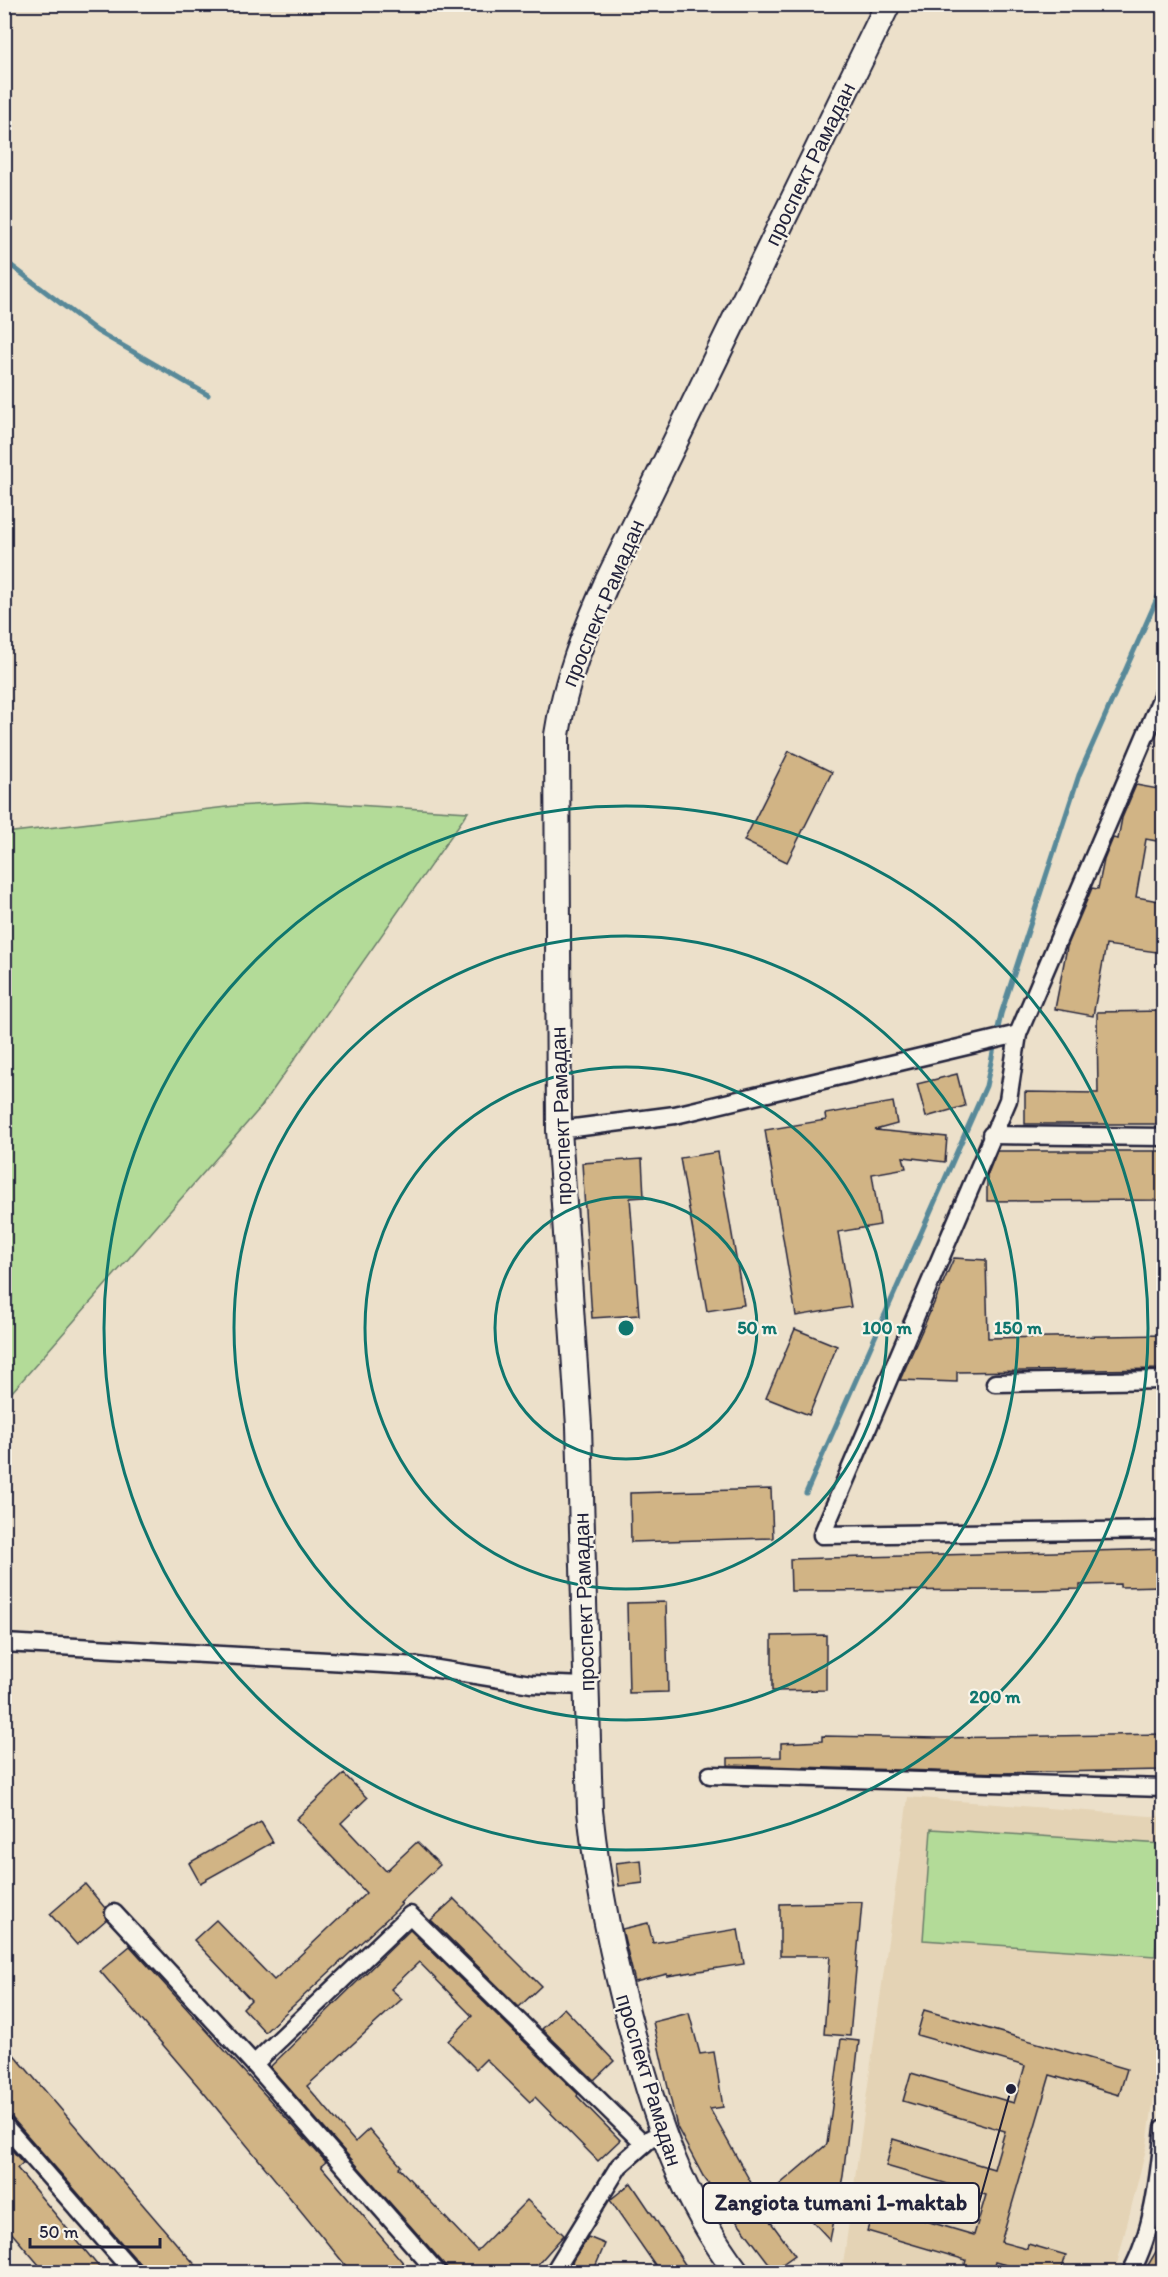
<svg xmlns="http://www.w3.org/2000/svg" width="1168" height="2277" font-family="Itim,sans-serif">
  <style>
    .built { fill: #e4d3b5 }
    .green { fill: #b3db98; stroke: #6a7e6a; stroke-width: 1.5 }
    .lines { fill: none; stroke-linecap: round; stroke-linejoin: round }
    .stream { stroke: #598999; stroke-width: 5 }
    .building { fill: #d1b485; stroke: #22223b; stroke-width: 1.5 }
    .street-casing { stroke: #22223b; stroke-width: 21 }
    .secondary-casing { stroke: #22223b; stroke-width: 28 }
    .street { stroke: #f7f3e8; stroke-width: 16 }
    .secondary { stroke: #f7f3e8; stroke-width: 24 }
    .ring { fill: none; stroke: #0f766e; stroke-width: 3 }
    .labels { text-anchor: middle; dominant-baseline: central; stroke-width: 4.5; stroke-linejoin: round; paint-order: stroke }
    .street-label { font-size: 21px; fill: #22223b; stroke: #f7f3e8 }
    .centre { fill: #0f766e; stroke: #f7f3e8; stroke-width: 3 }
    .ring-label { font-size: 18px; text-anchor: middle; font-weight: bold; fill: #0f766e; stroke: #f7f3e8; stroke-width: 4.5; stroke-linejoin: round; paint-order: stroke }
    .leader { fill: none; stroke: #22223b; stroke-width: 2 }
    .callout-dot { fill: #22223b; stroke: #f7f3e8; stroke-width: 2 }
    .callout { fill: #f7f3e8; stroke: #22223b; stroke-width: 2 }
    .callout-label { font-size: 22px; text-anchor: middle; font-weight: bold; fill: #22223b }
  </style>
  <rect width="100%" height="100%" fill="#ece0ca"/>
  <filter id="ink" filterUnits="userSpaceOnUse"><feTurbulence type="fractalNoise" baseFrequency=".0167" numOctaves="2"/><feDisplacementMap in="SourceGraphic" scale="12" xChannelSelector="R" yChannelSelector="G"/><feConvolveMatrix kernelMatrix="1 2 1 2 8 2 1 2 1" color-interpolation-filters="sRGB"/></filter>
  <g filter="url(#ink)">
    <path class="built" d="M 908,1797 L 1163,1817 L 1163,2034 L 1147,2145 L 1115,2272 L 842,2272 Z"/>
    <g class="green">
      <path d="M 307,802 L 468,812 L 261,1107 L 5,1400 L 5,833 L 235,806 Z"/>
      <path d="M 931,1829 L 1163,1844 L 1155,1956 L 923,1940 Z"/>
    </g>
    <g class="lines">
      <g class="stream">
        <path d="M 4,260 L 97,331 L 208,395"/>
        <path d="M 806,1493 L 986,1086 L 1001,1014 L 1079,775 L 1164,583"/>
      </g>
    </g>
    <g class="building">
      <path d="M 789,751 L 832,772 L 787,862 L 744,841 Z"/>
      <path d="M 1136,785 L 1164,790 L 1157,841 L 1146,839 L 1136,897 L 1164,902 L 1164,953 L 1106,945 L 1093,1016 L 1055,1009 L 1067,947 L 1092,888 L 1098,889 L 1104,860 L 1113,838 L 1118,839 L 1122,818 Z"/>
      <path d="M 1164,1011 L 1164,1124 L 1025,1124 L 1025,1092 L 1098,1093 L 1097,1012 Z"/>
      <path d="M 957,1074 L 965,1106 L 926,1117 L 917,1084 Z"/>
      <path d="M 893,1102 L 897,1124 L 875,1130 L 947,1137 L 945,1162 L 903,1157 L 906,1168 L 872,1174 L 880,1225 L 838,1232 L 851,1307 L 796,1316 L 765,1130 L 826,1120 L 825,1114 Z"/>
      <path d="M 997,1151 L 1164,1151 L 1164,1200 L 987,1201 L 987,1176 Z"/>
      <path d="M 718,1152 L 744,1305 L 707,1311 L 680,1158 Z"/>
      <path d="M 642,1159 L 644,1197 L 630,1198 L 639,1315 L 592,1318 L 582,1163 Z"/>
      <path d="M 954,1258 L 986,1260 L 988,1338 L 1164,1335 L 1164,1369 L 957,1372 L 957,1382 L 900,1380 Z"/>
      <path d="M 795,1329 L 837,1346 L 809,1415 L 766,1398 Z"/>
      <path d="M 771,1489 L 773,1538 L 631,1542 L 630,1493 Z"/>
      <path d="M 1164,1549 L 1164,1586 L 1120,1587 L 1120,1584 L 1080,1585 L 1080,1589 L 1034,1590 L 791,1591 L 790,1559 Z"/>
      <path d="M 666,1602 L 668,1692 L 629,1693 L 627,1603 Z"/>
      <path d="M 826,1635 L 826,1690 L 772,1691 L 772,1636 Z"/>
      <path d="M 1164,1734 L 1164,1770 L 1001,1773 L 728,1765 L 728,1758 L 781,1757 L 781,1743 L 822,1741 L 822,1736 L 940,1738 Z"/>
      <path d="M 344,1774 L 367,1798 L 341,1823 L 386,1871 L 417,1842 L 440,1865 L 400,1903 L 402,1904 L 393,1913 L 265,2032 L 243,2008 L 251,2000 L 194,1940 L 216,1920 L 274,1980 L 366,1893 L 296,1819 Z"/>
      <path d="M 261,1822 L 273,1842 L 200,1883 L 189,1863 Z"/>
      <path d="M 641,1860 L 643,1883 L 619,1886 L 616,1863 Z"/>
      <path d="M 85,1884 L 105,1908 L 106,1920 L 77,1945 L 50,1914 Z"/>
      <path d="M 454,1899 L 541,1986 L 519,2007 L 431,1920 Z"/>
      <path d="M 862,1902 L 850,2036 L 824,2034 L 830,1956 L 780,1956 L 780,1904 Z"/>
      <path d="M 648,1923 L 653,1943 L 738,1929 L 744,1964 L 667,1976 L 667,1974 L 635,1982 L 622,1929 Z"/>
      <path d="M 410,1930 L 578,2094 L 577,2096 L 620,2140 L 598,2161 L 535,2097 L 530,2102 L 486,2059 L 476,2069 L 448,2041 L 472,2016 L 419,1962 L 391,1989 L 402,1999 L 307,2086 L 355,2142 L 369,2129 L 401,2166 L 399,2168 L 477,2251 L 527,2200 L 564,2235 L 531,2272 L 451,2272 L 270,2067 Z"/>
      <path d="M 130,1946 L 326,2162 L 321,2166 L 411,2272 L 351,2272 L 204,2093 L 100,1971 Z"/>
      <path d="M 564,2008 L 614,2061 L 594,2080 L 542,2029 Z"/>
      <path d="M 924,2010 L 1127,2069 L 1119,2095 L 1050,2075 L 1001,2242 L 1027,2249 L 1028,2244 L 1066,2255 L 1061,2272 L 1020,2272 L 1021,2269 L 995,2262 L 993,2269 L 981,2266 L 980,2272 L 963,2272 L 966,2260 L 867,2231 L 875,2206 L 974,2235 L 986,2195 L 886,2166 L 893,2139 L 994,2169 L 1005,2131 L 903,2101 L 911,2073 L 1014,2103 L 1025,2066 L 917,2035 Z"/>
      <path d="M 689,2013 L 700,2054 L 714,2052 L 723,2107 L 710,2109 L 760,2199 L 756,2202 L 795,2255 L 774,2270 L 703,2176 L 677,2127 L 653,2022 Z"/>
      <path d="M 841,2039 L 859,2041 L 843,2176 L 830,2240 L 779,2185 L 827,2144 Z"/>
      <path d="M 4,2043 L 181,2249 L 202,2272 L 143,2272 L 141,2265 L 12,2118 L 4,2115 Z"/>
      <path d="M 4,2141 L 23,2163 L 17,2168 L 103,2272 L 45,2272 L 4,2224 Z"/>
      <path d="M 631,2183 L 654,2217 L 690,2272 L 660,2272 L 610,2200 Z"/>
      <path d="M 588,2237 L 605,2244 L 593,2272 L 570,2272 L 573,2260 Z"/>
      <path d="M 1164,2238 L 1164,2272 L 1144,2272 Z"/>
    </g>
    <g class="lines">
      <defs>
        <g id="street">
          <path d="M 1164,692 L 1018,1034 L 1008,1100 L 822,1535 L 1164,1530"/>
          <path d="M 559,1130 L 675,1115 L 1018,1034"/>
          <path d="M 991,1135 L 1164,1137"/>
          <path d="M 995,1383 L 1164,1380"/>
          <path d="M 4,1643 L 419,1666 L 531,1684 L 586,1686"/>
          <path d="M 710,1775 L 1164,1788"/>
          <path d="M 114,1913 L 254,2064 L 437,2272"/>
          <path d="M 254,2064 L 410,1915 L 644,2144"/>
          <path d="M 4,2125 L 133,2272"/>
          <path d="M 554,2272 L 619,2166 L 651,2138"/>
          <path d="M 1131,2272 C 1154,2230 1159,2175 1164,2128"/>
        </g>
        <path id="secondary" d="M 737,2272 C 683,2202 656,2120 633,2035 C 613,1961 598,1888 590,1811 L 579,1426 L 559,1130 L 557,735 C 565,681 584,634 606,584 L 888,4"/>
      </defs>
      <use href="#street" class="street-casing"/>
      <use href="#secondary" class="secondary-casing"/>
      <use href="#street" class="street"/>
      <use href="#secondary" class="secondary"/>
    </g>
  </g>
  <g class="ring">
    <circle cx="626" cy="1328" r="131"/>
    <circle cx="626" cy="1328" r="261"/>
    <circle cx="626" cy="1328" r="392"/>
    <circle cx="626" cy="1328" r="522"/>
  </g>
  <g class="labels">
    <g class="street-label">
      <text transform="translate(810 164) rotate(-64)">проспект Рамадан</text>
      <text transform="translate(603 603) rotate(-67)">проспект Рамадан</text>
      <text transform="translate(561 1116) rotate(-92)">проспект Рамадан</text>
      <text transform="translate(584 1602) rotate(-92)">проспект Рамадан</text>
      <text transform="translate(649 2080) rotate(73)">проспект Рамадан</text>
    </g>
  </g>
  <circle cx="626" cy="1328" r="9" class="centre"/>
  <g class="ring-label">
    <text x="757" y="1334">50 m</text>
    <text x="887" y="1334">100 m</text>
    <text x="1018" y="1334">150 m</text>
    <text x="995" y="1703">200 m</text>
  </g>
  <path class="leader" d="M1011 2089L979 2203"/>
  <circle class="callout-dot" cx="1011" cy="2089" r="6"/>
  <rect class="callout" x="703" y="2183" width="276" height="40" rx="6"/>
  <g class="callout-label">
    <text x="841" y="2210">Zangiota tumani 1-maktab</text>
  </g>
  <rect width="1168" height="2277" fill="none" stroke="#f7f3e8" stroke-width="24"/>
  <rect x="12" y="12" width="1144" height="2253" fill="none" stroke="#22223b" stroke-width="2" filter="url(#ink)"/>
  <path d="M30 2238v9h130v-9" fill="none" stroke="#22223b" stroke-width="3"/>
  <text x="39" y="2238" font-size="18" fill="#22223b" stroke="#f7f3e8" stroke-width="4.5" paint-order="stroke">50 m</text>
</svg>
